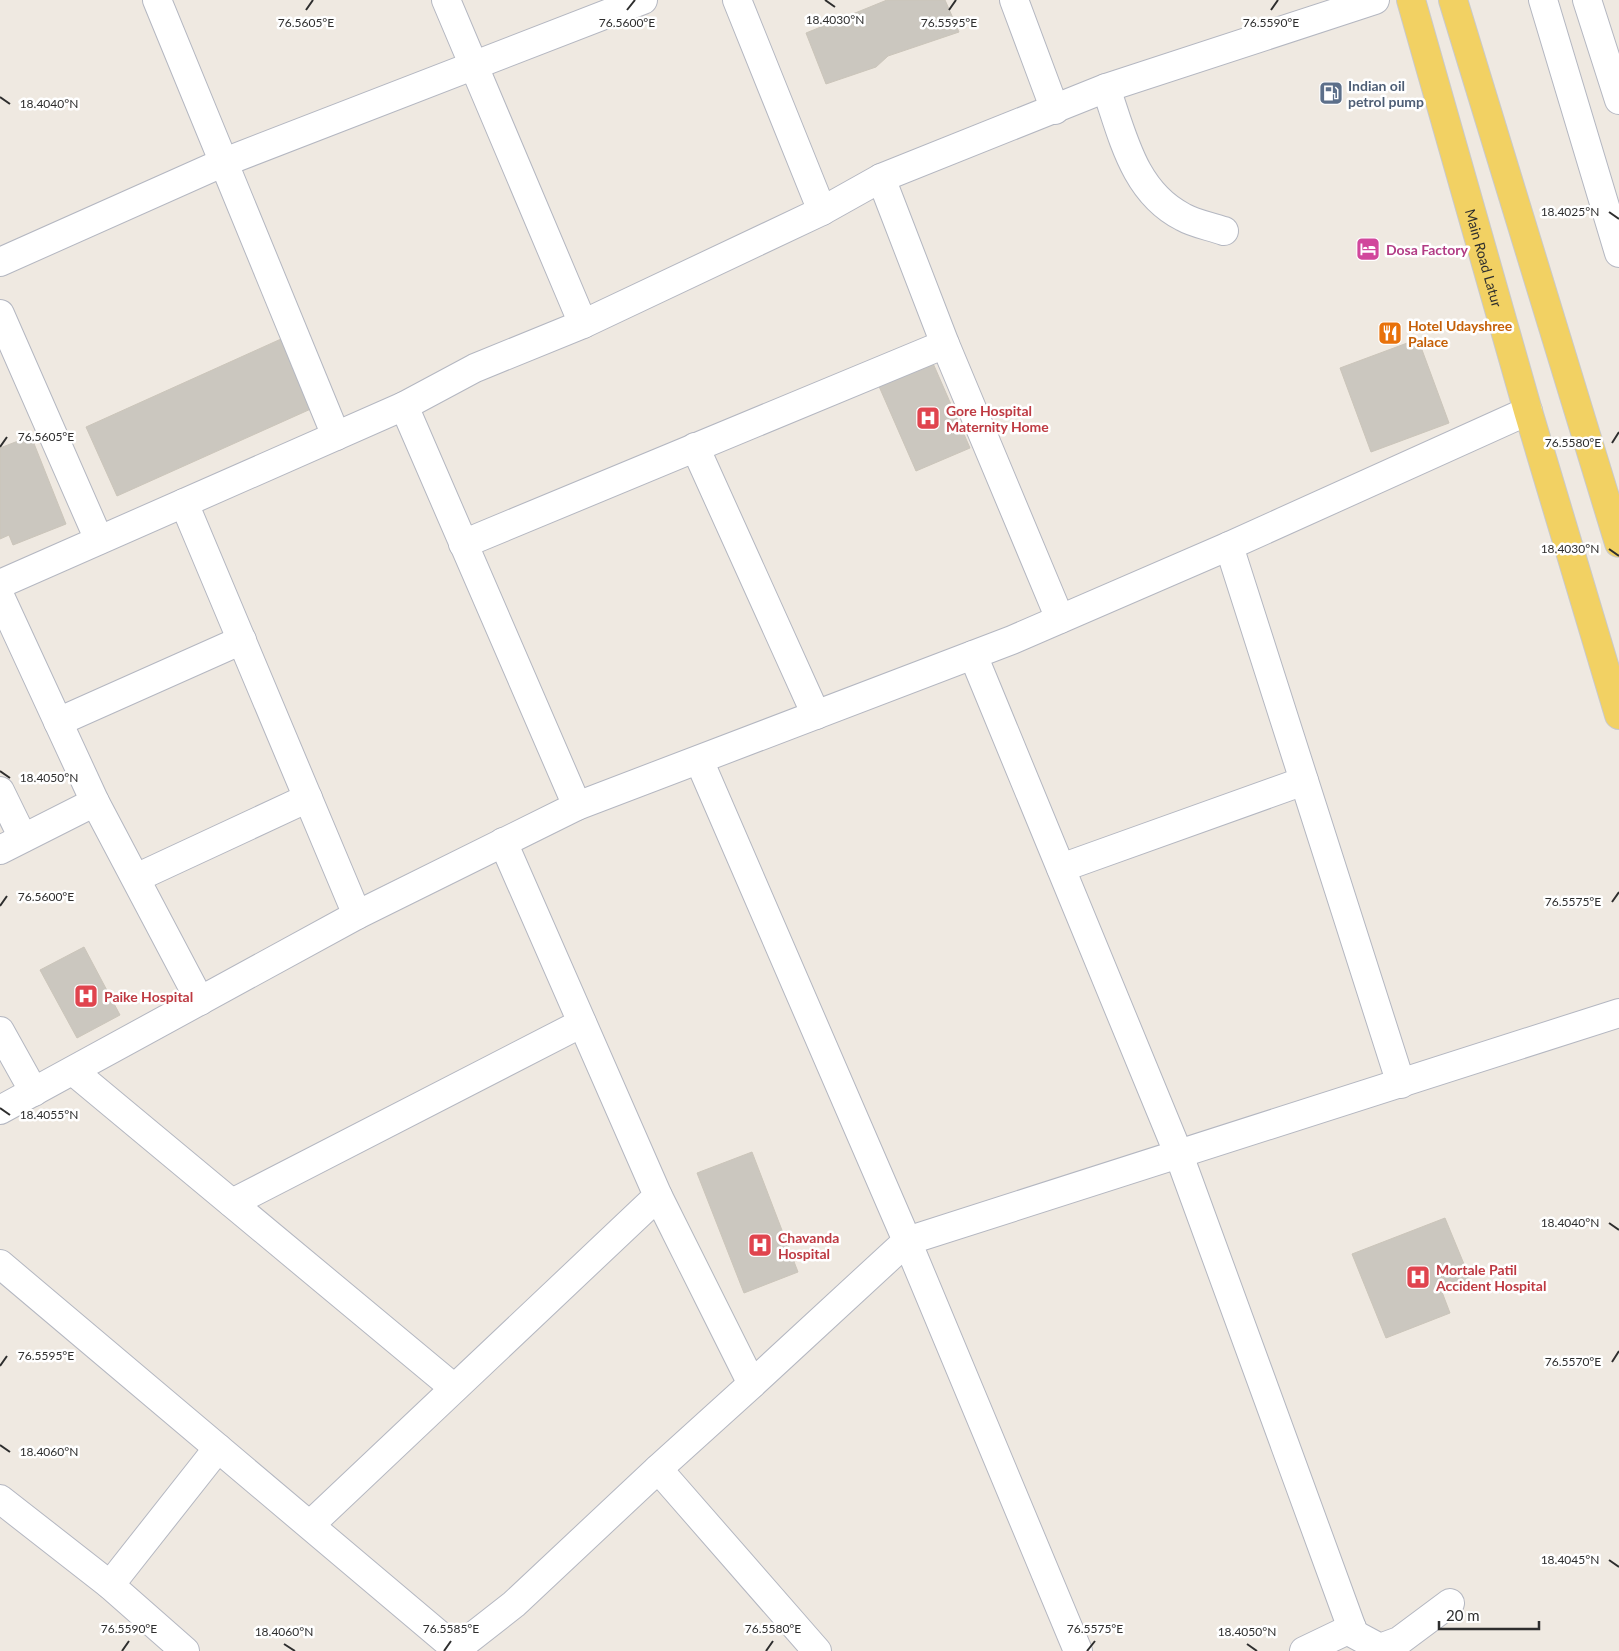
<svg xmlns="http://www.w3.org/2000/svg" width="1619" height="1651" viewBox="0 0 1619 1651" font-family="Lato,sans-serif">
<rect width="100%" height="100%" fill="#efe9e1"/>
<g fill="#cbc7bf" stroke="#cbc5ba">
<path d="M887,0H945L959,32L888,56L876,67L826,84L806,33Z"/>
<path d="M281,339L313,408L117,496L86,427Z"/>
<path d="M1418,339L1449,423L1371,452L1340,368Z"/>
<path d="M932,361L970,448L916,471L878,384Z"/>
<path d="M31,436L66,524L13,545L9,535L0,539V448Z"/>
<path d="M84,947L120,1015L77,1038L40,970Z"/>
<path d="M752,1152L798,1272L744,1293L697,1173Z"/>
<path d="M1445,1218L1471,1281L1442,1292L1450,1313L1386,1338L1352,1254Z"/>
</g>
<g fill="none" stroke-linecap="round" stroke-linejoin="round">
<g stroke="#b4b7c1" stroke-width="30">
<g id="minor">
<path d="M157,0L336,436"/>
<path d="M446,0L583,324"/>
<path d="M737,0L822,211"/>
<path d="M1014,0L1055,110"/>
<path d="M1543,0L1619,253"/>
<path d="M1587,0L1619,100"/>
<path d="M1106,88C1123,137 1134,192 1183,217C1195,224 1210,226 1224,231"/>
<path d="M881,178L945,344L1060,619"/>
<path d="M0,262L222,163L643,0"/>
<path d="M0,314L99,540"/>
<path d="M404,406L577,806"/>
<path d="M695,447L816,715"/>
<path d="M184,503L357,915"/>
<path d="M463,544L945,344"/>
<path d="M1229,546L1401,1084"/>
<path d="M0,584L404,406L475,368L583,324L822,211L881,178L1106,88L1375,0"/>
<path d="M0,596L95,802L200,1001"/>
<path d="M973,655L1179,1155L1354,1634L1380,1648L1399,1641L1450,1603"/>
<path d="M58,722L242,640"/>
<path d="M699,760L907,1241L1078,1651"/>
<path d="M0,791L23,838"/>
<path d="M0,850L95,802"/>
<path d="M1061,868L1304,781"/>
<path d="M136,878L308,798"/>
<path d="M0,1031L34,1092"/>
<path d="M73,1071L454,1388"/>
<path d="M0,1110L357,915L577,806L1012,640L1229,546L1528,411"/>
<path d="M658,1196L752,1384"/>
<path d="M232,1203L582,1023"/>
<path d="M0,1264L456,1649"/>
<path d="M658,1469L817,1651"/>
<path d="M0,1499L110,1585L185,1651"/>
<path d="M310,1525L658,1196L503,842"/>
<path d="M110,1585L218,1448"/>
<path d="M454,1651L514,1604L658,1469L752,1384L907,1241L1619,1013"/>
<path d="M1304,1651L1352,1628"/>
</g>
</g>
<g stroke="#c9c9c9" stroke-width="30">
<g id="major">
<path id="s1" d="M1411,0L1528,411L1619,715"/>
<path d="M1453,0L1619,543"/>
</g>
</g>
<use href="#minor" stroke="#fff" stroke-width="28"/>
<use href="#major" stroke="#f2d163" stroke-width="28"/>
</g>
<path fill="none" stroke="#2e2e2e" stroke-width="2" d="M825,0L835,7M306,10L313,0M627,10L635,0M949,10L956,0M1271,10L1278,0M0,97L10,104M1609,212L1619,219M1612,443L1619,432M0,447L7,437M1609,549L1619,556M0,771L10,778M1612,902L1619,892M0,906L7,896M0,1108L10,1115M1609,1223L1619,1230M1612,1362L1619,1351M0,1366L7,1356M0,1445L10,1452M1609,1560L1619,1567M284,1644L295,1651M1247,1644L1257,1651M122,1651L129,1641M444,1651L451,1641M766,1651L773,1641M1087,1651L1095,1641"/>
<defs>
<g id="fuel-square" transform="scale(1.25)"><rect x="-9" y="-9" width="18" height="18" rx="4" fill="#5c6f8a" stroke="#fff"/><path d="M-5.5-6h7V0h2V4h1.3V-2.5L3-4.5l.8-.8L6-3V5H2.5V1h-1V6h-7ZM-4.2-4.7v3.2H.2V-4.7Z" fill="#fff"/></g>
<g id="hotel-square" transform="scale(1.25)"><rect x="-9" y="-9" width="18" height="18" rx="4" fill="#d1479c" stroke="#fff"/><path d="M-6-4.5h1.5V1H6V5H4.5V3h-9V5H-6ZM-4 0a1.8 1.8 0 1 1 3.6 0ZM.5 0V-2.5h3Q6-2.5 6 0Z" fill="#fff"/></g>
<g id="restaurant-square" transform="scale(1.25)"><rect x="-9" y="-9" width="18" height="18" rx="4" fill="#e8710a" stroke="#fff"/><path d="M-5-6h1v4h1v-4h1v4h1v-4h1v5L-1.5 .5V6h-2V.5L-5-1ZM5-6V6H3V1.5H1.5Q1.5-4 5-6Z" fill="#fff"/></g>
<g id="hospital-square" transform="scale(1.25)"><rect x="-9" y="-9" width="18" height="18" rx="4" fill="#e0444e" stroke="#fff"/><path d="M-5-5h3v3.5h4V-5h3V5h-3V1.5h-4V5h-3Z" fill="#fff"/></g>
</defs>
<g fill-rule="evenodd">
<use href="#fuel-square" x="1331" y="93"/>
<use href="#hotel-square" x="1368" y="249"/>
<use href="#restaurant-square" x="1390" y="333"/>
<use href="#hospital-square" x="928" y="418"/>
<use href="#hospital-square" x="86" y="996"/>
<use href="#hospital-square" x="760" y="1245"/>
<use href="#hospital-square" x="1418" y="1277"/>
</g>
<g text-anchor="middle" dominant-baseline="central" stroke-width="5" stroke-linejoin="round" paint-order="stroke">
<g font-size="14" font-weight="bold" fill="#4e5e75" stroke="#fff" text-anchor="start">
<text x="1348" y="85">Indian oil<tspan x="1348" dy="16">petrol pump</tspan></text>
</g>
<g font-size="14" font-weight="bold" fill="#b23c85" stroke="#fff" text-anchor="start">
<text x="1386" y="249">Dosa Factory</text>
</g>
<g font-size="14" fill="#2e2e2e" stroke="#fff">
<text stroke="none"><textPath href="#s1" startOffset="268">Main Road Latur</textPath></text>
</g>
<g font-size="14" font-weight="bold" fill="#c56008" stroke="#fff" text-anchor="start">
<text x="1408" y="325">Hotel Udayshree<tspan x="1408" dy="16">Palace</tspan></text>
</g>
<g font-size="14" font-weight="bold" fill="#be3a42" stroke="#fff" text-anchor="start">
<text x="946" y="410">Gore Hospital<tspan x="946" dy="16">Maternity Home</tspan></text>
<text x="104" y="996">Paike Hospital</text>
<text x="778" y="1237">Chavanda<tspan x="778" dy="16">Hospital</tspan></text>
<text x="1436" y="1269">Mortale Patil<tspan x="1436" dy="16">Accident Hospital</tspan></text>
</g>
</g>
<g font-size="12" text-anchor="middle" fill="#2e2e2e" stroke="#fff" stroke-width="5" stroke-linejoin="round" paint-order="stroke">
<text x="835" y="24">18.4030°N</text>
<text x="306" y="27">76.5605°E</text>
<text x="627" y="27">76.5600°E</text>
<text x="949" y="27">76.5595°E</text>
<text x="1271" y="27">76.5590°E</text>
<text x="49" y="108">18.4040°N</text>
<text x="1570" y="216">18.4025°N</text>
<text x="46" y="441">76.5605°E</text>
<text x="1573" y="447">76.5580°E</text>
<text x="1570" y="553">18.4030°N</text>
<text x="49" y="782">18.4050°N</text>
<text x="46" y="901">76.5600°E</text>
<text x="1573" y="906">76.5575°E</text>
<text x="49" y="1119">18.4055°N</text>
<text x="1570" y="1227">18.4040°N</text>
<text x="46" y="1360">76.5595°E</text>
<text x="1573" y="1366">76.5570°E</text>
<text x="49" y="1456">18.4060°N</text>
<text x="1570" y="1564">18.4045°N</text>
<text x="129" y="1633">76.5590°E</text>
<text x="451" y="1633">76.5585°E</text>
<text x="773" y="1633">76.5580°E</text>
<text x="1095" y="1633">76.5575°E</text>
<text x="284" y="1636">18.4060°N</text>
<text x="1247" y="1636">18.4050°N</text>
</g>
<path d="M1439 1621v8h100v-8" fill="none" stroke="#2e2e2e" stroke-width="2.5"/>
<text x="1446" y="1621" font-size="15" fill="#2e2e2e" stroke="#ffffff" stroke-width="4" paint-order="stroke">20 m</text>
</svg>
